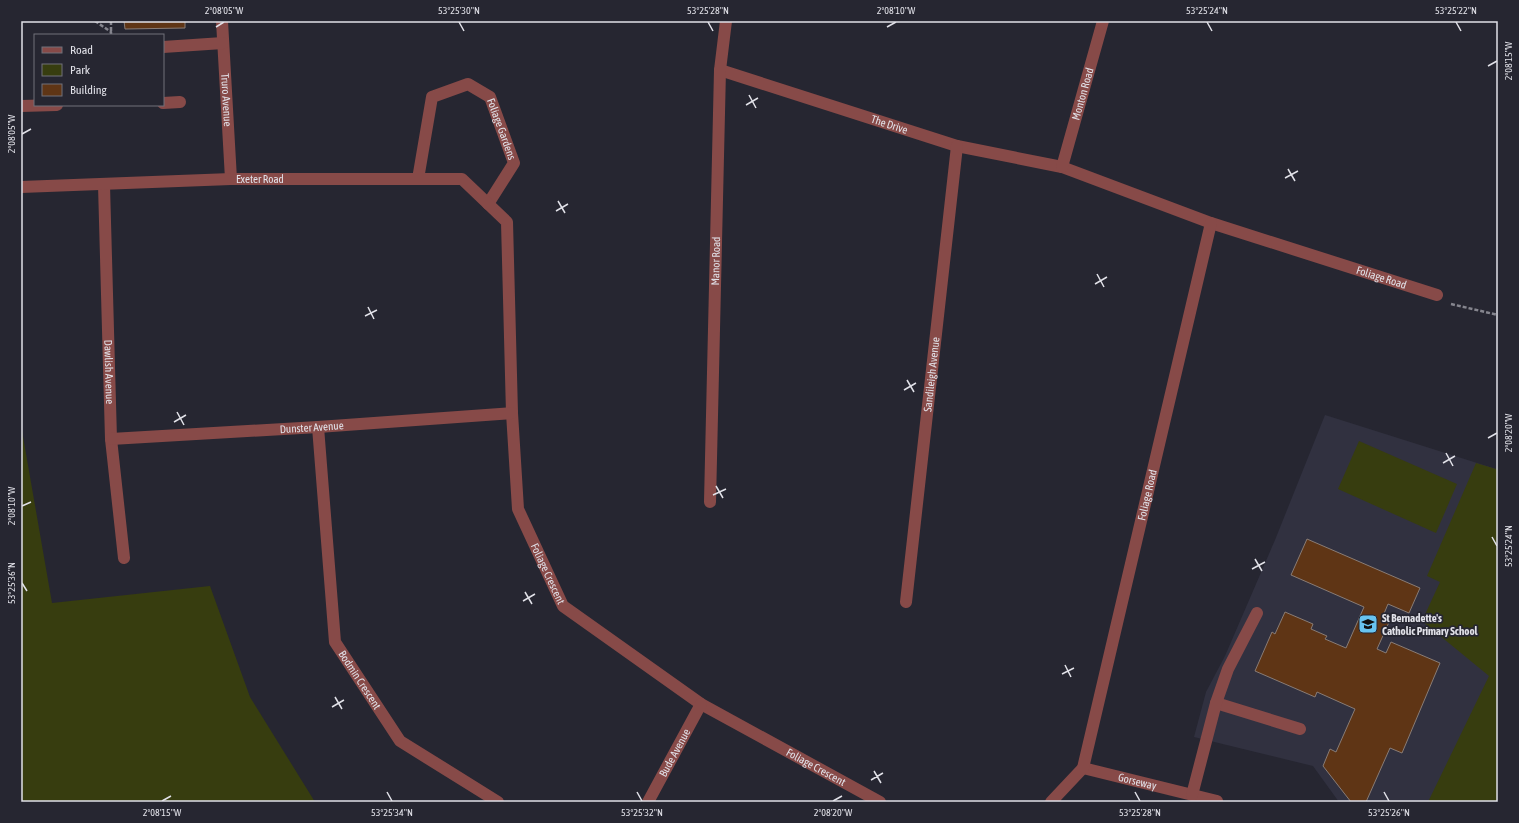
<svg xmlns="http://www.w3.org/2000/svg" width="1519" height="823" viewBox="0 0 1519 823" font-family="'Asap Condensed',sans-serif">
<rect width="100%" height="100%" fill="#262631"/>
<path fill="#313140" d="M1325,415L1496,469L1498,465V792L1456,802H1339L1313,766L1194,737L1206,692L1225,656L1275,540Z"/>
<g fill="#373d0f">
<path d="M21,425L52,603L210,586L250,697L315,802H21Z"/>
<path d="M1359,441L1457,484L1436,533L1338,489Z"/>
<path d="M1476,463L1496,469L1498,465V802H1428L1489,676L1422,621L1440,582L1427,576Z"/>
</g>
<g fill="#5f3515" stroke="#897c75">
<path d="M124,21H185V28L125,29Z"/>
<path d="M1307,539L1420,588L1409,613L1388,604L1383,616L1390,620L1377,649L1386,653L1391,642L1440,663L1402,753L1390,748L1366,802H1351L1323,766L1330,749L1336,752L1355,709L1317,692L1315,697L1255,671L1272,632L1275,634L1285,612L1313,624L1311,629L1327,636L1325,639L1346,648L1364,607L1291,575Z"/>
</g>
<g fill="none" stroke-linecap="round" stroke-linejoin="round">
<g stroke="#85858e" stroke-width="2.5" stroke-dasharray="4 2" stroke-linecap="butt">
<path d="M95,21L111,32V35"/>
<path d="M111,21V32"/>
<path d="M1451,304L1498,315"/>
</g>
<g stroke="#874a48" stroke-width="12">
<path id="s1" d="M222,21L231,179"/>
<path d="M163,47L223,43"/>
<path id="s2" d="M720,70L957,146L1062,167L1211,223L1437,295"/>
<path d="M163,103L180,102"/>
<path d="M21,106L57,105"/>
<path id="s3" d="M1062,167L1103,21"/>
<path id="s4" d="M418,179L432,97L468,84L490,97L514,163L488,204"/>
<path id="s5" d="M104,185L111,439L124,558"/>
<path id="s6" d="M21,187L231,179H462L507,222L512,413L518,509L563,606L701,704L880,802"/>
<path id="s7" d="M318,427L335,642L400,741L498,802"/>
<path id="s8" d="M111,439L318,427L512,413"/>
<path id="s9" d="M710,502L720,70L726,21"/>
<path id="s10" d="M906,602L957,146"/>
<path d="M1216,703L1300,729"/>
<path id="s11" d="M1083,768L1217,801"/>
<path d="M1192,795L1216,703L1228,669L1257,613"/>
<path id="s12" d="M648,802L701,704"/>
<path id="s13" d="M1051,802L1083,768L1211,223"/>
</g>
</g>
<path fill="none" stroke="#e1e1e8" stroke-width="1.5" d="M459,22L464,31M708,22L713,31M1207,22L1212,31M1456,22L1461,31M216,27L224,22M887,27L896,22M1488,66L1497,61M749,95L756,108M746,105L758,98M22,134L31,129M1288,169L1295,181M1285,178L1298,171M558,201L565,213M556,211L568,204M1097,274L1104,287M1095,284L1107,277M368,307L374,319M365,316L377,310M907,380L914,392M904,390L916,383M177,412L184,425M174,422L186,415M1488,438L1497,433M1446,453L1453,466M1443,463L1455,456M716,486L723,498M713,495L726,489M22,506L31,502M1492,537L1497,546M1255,559L1262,571M1252,569L1265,562M22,583L27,591M525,592L532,604M523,601L535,594M1065,665L1071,677M1062,674L1074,668M335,697L342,709M332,707L344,700M874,771L881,783M871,780L883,773M387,792L392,801M637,792L642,801M1135,792L1140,801M1384,792L1389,801M162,801L171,796M833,801L842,796"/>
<defs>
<g id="school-square" transform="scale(1)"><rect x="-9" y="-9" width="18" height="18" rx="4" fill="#68c4f0" stroke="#262631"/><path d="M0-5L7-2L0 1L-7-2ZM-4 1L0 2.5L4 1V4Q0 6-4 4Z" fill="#111"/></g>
</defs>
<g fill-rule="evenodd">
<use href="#school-square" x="1368" y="624"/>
</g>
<g text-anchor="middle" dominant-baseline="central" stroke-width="3.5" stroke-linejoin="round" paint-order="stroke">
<g font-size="11" fill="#e1e1e8" stroke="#262631">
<text stroke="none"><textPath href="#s3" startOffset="76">Monton Road</textPath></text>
<text stroke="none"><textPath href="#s1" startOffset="79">Truro Avenue</textPath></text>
<text stroke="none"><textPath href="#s2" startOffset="178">The Drive</textPath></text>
<text stroke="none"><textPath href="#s4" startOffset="181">Foliage Gardens</textPath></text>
<text stroke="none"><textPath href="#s6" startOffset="239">Exeter Road</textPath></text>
<text stroke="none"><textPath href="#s9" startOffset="241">Manor Road</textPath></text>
<text stroke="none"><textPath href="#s2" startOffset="694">Foliage Road</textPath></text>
<text stroke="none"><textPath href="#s5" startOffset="187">Dawlish Avenue</textPath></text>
<text stroke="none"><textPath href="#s10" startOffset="229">Sandileigh Avenue</textPath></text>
<text stroke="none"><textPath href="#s8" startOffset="201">Dunster Avenue</textPath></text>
<text stroke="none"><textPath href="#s13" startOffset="327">Foliage Road</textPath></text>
<text stroke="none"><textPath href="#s6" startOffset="862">Foliage Crescent</textPath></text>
<text stroke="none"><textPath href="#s7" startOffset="261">Bodmin Crescent</textPath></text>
<text stroke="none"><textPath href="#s12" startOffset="56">Bude Avenue</textPath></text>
<text stroke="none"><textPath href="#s6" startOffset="1198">Foliage Crescent</textPath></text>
<text stroke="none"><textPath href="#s11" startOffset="56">Gorseway</textPath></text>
</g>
<g font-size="11" font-weight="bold" fill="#e1e1e8" stroke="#262631" text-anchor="start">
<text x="1382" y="618">St Bernadette's<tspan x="1382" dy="13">Catholic Primary School</tspan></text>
</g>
</g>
<rect width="1519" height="823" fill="none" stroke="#262631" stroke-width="44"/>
<rect x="34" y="34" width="130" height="72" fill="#262631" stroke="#71717a"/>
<rect x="42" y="47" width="20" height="6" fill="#874a48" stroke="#71717a"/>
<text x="70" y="54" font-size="12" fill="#e1e1e8">Road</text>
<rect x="42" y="64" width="20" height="12" fill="#373d0f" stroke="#71717a"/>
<text x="70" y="74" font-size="12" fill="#e1e1e8">Park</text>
<rect x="42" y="84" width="20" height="12" fill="#5f3515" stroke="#71717a"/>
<text x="70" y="94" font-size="12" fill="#e1e1e8">Building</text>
<rect x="22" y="22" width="1475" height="779" fill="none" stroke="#e1e1e8" stroke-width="1.5"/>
<g font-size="10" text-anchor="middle" fill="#e1e1e8">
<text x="224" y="14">2°08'05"W</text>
<text x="459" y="14">53°25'30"N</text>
<text x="708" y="14">53°25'28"N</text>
<text x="896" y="14">2°08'10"W</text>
<text x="1207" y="14">53°25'24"N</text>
<text x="1456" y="14">53°25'22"N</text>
<text transform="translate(1508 61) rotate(-90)" y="4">2°08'15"W</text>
<text transform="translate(11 134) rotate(-90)" y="4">2°08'05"W</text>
<text transform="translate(1508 433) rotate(-90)" y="4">2°08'20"W</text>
<text transform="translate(11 506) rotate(-90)" y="4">2°08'10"W</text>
<text transform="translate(1508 546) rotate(-90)" y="4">53°25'24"N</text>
<text transform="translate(11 583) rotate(-90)" y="4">53°25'36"N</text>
<text x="162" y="816">2°08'15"W</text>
<text x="392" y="816">53°25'34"N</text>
<text x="642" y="816">53°25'32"N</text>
<text x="833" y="816">2°08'20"W</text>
<text x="1140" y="816">53°25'28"N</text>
<text x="1389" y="816">53°25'26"N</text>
</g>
</svg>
